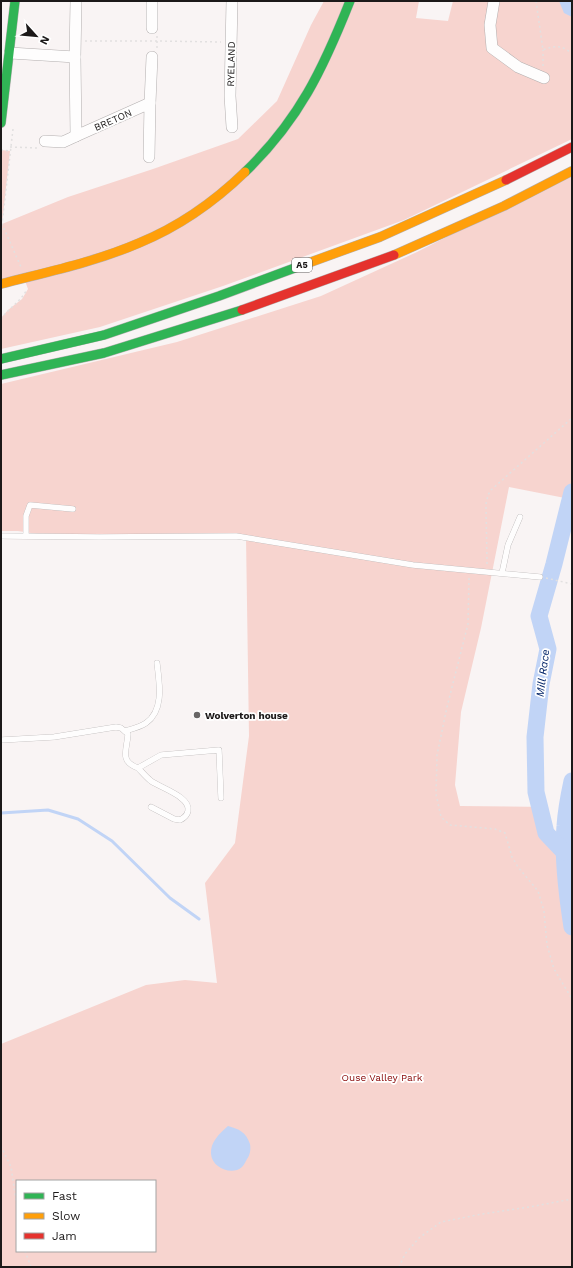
<svg xmlns="http://www.w3.org/2000/svg" width="573" height="1268" viewBox="0 0 573 1268" font-family="'Work Sans',sans-serif">
<rect width="100%" height="100%" fill="#f9f4f4"/>
<g fill="#f7d4cf" fill-rule="evenodd">
<path d="M324,1H419L416,18L448,21L453,1H572V139L404,220L223,286L100,327L1,349V318L8,310L22,299L28,289L24,278L1,284V150L10,151L2,224L68,197L153,169L238,139L277,101L311,25Z"/>
<path d="M572,173V492L570,499L509,487L481,628L461,712L455,785L460,806L548,807L552,832L572,899V1267H1V1044L146,985L185,980L217,983L205,883L235,843L249,736L246,537L50,536L18,531H1V384L177,342L321,296L417,252ZM17,1181H155V1251H17Z"/>
</g>
<g fill="#c1d4f6">
<path d="M559,1H572V17L564,13Z"/>
<path d="M228,1126C239,1129 246,1132 250,1144C251,1149 250,1155 247,1159C246,1161 244,1165 242,1167C232,1176 212,1168 211,1154C210,1142 220,1133 228,1126Z"/>
</g>
<g fill="none" stroke-linecap="round" stroke-linejoin="round">
<path stroke="#c1d4f6" stroke-width="3" d="M1,813L48,810L78,819L112,841L170,898L199,919"/>
<g stroke="#c1d4f6" stroke-width="17">
<path d="M572,781C569,795 566,811 565,826C562,858 567,895 572,927"/>
<path d="M564,852L546,833L536,792L535,737L541,684L548,649L539,616L554,564L572,492"/>
</g>
<g stroke="#b3afaf" stroke-width="6">
<g id="lane">
<path d="M1,536L99,537L236,536L413,565L540,577"/>
<path d="M26,536V516L30,505L73,509"/>
<path d="M502,573L508,545L520,517"/>
<path d="M125,731C132,729 140,727 146,723C165,710 159,681 157,663"/>
<path d="M1,740L54,737L116,727L121,728L128,734C127,750 119,761 138,768L161,755L219,750L221,798"/>
<path d="M138,768C142,772 146,777 151,781C161,788 191,797 188,811C187,816 184,818 180,820L174,819L151,807"/>
</g>
</g>
<g stroke="#b3afaf" stroke-width="12">
<g id="street">
<path d="M152,1V28"/>
<path d="M232,1L230,96L232,127"/>
<path d="M494,1L490,25L492,48L518,67L544,78"/>
<path d="M10,53L75,57L76,136L150,103L149,157"/>
<path d="M75,57L76,1"/>
<path d="M150,103L152,57"/>
<path d="M45,141L63,142L76,136"/>
</g>
</g>
<g stroke="#b3afaf" stroke-width="10">
<g id="fast">
<path d="M1,123L15,1"/>
<path d="M245,172C299,120 323,69 350,1"/>
<path d="M1,359L104,335L219,296L300,266"/>
<path d="M1,375L104,353L242,310"/>
</g>
</g>
<g stroke="#b3afaf" stroke-width="10">
<g id="slow">
<path d="M394,255L504,206L572,171"/>
<path d="M300,266L380,237L506,180"/>
<path d="M1,284C47,272 95,262 139,243C178,227 215,201 245,172"/>
</g>
</g>
<g stroke="#b3afaf" stroke-width="10">
<g id="jam">
<path d="M506,180L572,147"/>
<path d="M242,310L394,255"/>
</g>
</g>
<g stroke="#e2e0e0" stroke-width="1.5" stroke-dasharray="2 3" stroke-linecap="butt">
<path d="M536,1L543,50C556,45 562,45 572,54"/>
<path d="M85,41H157L221,42"/>
<path d="M157,48V36"/>
<path d="M543,66V50"/>
<path d="M571,74L572,73"/>
<path d="M13,129L2,224L21,267"/>
<path d="M10,147L38,148"/>
<path d="M1,150L10,151"/>
<path d="M1,319C9,308 20,302 26,291"/>
<path d="M487,564L486,504L488,495L491,490L572,418"/>
<path d="M469,578L468,624L447,707L437,755L436,794L441,817L450,825L495,829L505,833L512,857L518,867L538,891L544,911L547,945L554,969L572,999"/>
<path d="M546,578L572,584"/>
<path d="M1,1146L11,1167L17,1207"/>
<path d="M25,1251L31,1267"/>
<path d="M399,1267L405,1254L419,1238L441,1222L482,1214L535,1206L572,1199"/>
</g>
<use href="#lane" stroke="#fefdfd" stroke-width="5.5"/>
<use href="#street" stroke="#fefdfd" stroke-width="11"/>
<use href="#fast" stroke="#30b455" stroke-width="9"/>
<use href="#slow" stroke="#ff9f0a" stroke-width="9"/>
<use href="#jam" stroke="#e5322d" stroke-width="9"/>
</g>
<circle fill="#696666" stroke="#fff" stroke-width="1.5" cx="197" cy="715" r="4"/>
<g text-anchor="middle" dominant-baseline="central" stroke-width="3.5" stroke-linejoin="round" paint-order="stroke">
<rect fill="#fff" stroke="#605e5e" stroke-width="1" x="292" y="258" width="20" height="14" rx="3"/>
<g font-size="9" font-weight="bold" fill="#1c1919">
<text x="302" y="265">A5</text>
</g>
<g font-size="10" fill="#1c1919" stroke="#fff">
<text transform="translate(231 64) rotate(-89)">RYELAND</text>
<text transform="translate(113 120) rotate(-24)">BRETON</text>
</g>
<g font-size="10" font-weight="bold" fill="#1c1919" stroke="#fff" text-anchor="start">
<text x="205" y="715">Wolverton house</text>
</g>
<g font-size="10" fill="#870606" stroke="#fff">
<text x="382" y="1077">Ouse Valley Park</text>
</g>
<g font-size="11" font-style="italic" fill="#002367" stroke="#fff">
<text transform="translate(543 673) rotate(-83)">Mill Race</text>
</g>
</g>
<rect width="573" height="1268" fill="none" stroke="#1c1919" stroke-width="4"/>
<rect x="16" y="1180" width="140" height="72" fill="#ffffff" stroke="#a4a3a3"/>
<rect x="24" y="1193" width="20" height="6" fill="#30b455" stroke="#a4a3a3"/>
<text x="52" y="1200" font-size="12" fill="#1c1919">Fast</text>
<rect x="24" y="1213" width="20" height="6" fill="#ff9f0a" stroke="#a4a3a3"/>
<text x="52" y="1220" font-size="12" fill="#1c1919">Slow</text>
<rect x="24" y="1233" width="20" height="6" fill="#e5322d" stroke="#a4a3a3"/>
<text x="52" y="1240" font-size="12" fill="#1c1919">Jam</text>
<g transform="translate(36 36) rotate(117)" stroke="#ffffff" stroke-width="3" paint-order="stroke">
<path d="M0-3L7 15L0 10L-7 15Z" fill="#1c1919"/>
<text y="-6" font-size="11" font-weight="bold" text-anchor="middle" fill="#1c1919">N</text>
</g>
</svg>
